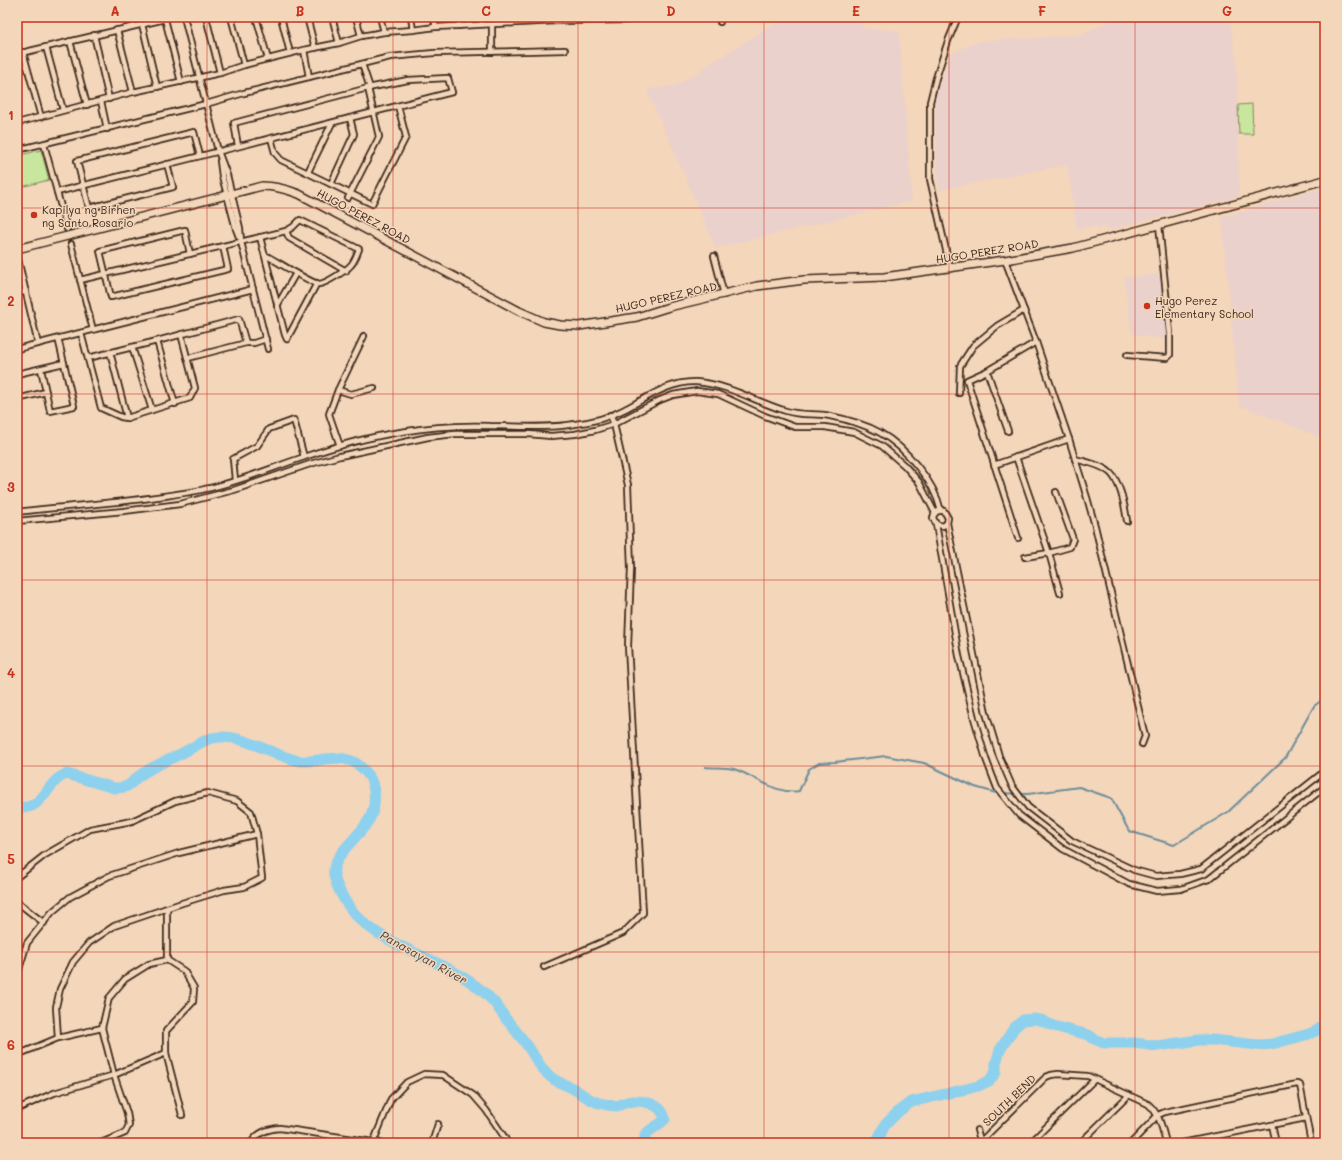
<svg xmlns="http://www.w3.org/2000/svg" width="1342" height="1160" viewBox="0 0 1342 1160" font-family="Mali,sans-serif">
<rect width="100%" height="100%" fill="#f4d6ba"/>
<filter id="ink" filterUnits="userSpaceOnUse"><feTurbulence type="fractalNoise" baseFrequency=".025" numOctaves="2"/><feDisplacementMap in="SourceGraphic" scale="8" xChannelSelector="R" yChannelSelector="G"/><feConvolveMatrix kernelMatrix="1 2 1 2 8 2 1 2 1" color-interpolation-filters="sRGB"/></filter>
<g filter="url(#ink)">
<g fill="#ead1cc">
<path d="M784,17H859L862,28L899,31L912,201L716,248L647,90L677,85Z"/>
<path d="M1119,17H1229L1237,66L1239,196L1108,230L1105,227L1097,228V225L1077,229L1067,165L939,190L937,176L935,98L951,53L980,41L1080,35Z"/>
<path d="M1325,187V439L1239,405L1222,217Z"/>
<path d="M1163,274L1168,340L1132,334L1124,277Z"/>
</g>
<g fill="#c8e69d" stroke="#82885e">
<path d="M1252,104L1253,134H1239L1238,105Z"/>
<path d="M41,150L49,180L17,188V156Z"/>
</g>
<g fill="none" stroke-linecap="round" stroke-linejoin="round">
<path stroke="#6c8e9b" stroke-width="2" d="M705,767C714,768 725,767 734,769C755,776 776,795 799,791L809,769L819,763L835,762L886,756L924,763L975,787L996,793L1028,794L1079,787L1111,798L1129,831L1174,845L1228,812L1285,758L1314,706L1325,698"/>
<g stroke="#8dd1ee" stroke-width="11">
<path d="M17,806C43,814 47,779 67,774L114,788C133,788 129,782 142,774C156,764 172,759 186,751C195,746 202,741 212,738C236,733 258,747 280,755C286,757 293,760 300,761C319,763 338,752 357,764C366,770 373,780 374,791C378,822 357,832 341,854C338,858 335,864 334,869C333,875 335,880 337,885C345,905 358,920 376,932C414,957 462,967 494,1002C498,1007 502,1013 506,1019C513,1027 520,1036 527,1045C536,1058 543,1075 559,1082C562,1084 566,1085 570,1087C580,1092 589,1100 599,1103C604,1104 611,1106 616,1106C619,1106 624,1103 627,1102C641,1099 662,1103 665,1119C659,1126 651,1128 645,1135V1143"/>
<path d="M876,1143L885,1125L899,1111L911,1102L962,1090L978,1086L989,1081L996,1072V1063L1000,1050L1014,1028L1023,1020L1033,1019L1041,1020L1053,1026L1089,1035L1094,1039L1104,1043H1134L1157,1046L1199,1040H1212L1258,1045L1272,1044L1309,1034L1318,1030L1325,1024"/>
</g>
<g stroke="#3b2a1e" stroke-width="8">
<g id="street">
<path d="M184,17L218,151L227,175L240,228L241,242L268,349"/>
<path d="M206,17L220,73"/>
<path d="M231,17L244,65"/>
<path d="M256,17L268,59"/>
<path d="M281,17L290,53"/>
<path d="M307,17L315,48"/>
<path d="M332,17L339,43"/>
<path d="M356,17L361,36"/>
<path d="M380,17L384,32"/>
<path d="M411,17L413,30"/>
<path d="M435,17V27"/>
<path d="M459,17V26"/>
<path d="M481,17L482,24"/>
<path d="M504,17V23"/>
<path d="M720,22L721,17"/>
<path d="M142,24L157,87"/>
<path d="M492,24V52"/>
<path d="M117,30L133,92"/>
<path d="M94,35L109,99"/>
<path d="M70,41L87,105"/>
<path d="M46,47L63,110"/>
<path d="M304,50L309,77"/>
<path d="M23,52L41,117"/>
<path d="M17,54L165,19L181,82"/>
<path d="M362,64L370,88"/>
<path d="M101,101L107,129"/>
<path d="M17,123L133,92L220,73L244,65L304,50L339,43L361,36L384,32L413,30L435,27L557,21L629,20V17"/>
<path d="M17,134L21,149"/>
<path d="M271,138L275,153L281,160L372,204L406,137L398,106"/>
<path d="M44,144L67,229"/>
<path d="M17,150L206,104L244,93L390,57L434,53L565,50"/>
<path d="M220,161L222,176L236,229L239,237"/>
<path d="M167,164L173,187L89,208L77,161L194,132L200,156"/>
<path d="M308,172L332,123"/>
<path d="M331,184L354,134L350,118"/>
<path d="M57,192C189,159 320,126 452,92L448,78L408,80L368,88L234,123L238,146"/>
<path d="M348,198L379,137L368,88"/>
<path d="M286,231L289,238L346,271"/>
<path d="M260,237L285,335L287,339"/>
<path d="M71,244L93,330"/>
<path d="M190,254L185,230L100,251L111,297L228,269L223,246"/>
<path d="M17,255L38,344"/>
<path d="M714,256L724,295"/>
<path d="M1005,260L1036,342L1069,439L1088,501L1095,526L1145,736L1142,744"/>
<path d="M950,268L930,179V102L936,78L948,41L958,17"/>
<path d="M80,280L286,231L293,227L300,220L359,249C357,254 355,261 351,265C347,270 325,284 319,284C310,283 275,260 265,255"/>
<path d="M17,294L26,291"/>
<path d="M277,306L296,273"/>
<path d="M81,333L101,408L121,417L127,418L190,398L195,388L181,334"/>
<path d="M287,339L317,283"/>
<path d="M157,341L175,404"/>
<path d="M132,347L152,410"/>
<path d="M17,349L253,289"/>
<path d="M110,352L127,418"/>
<path d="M1127,355L1167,358L1170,355V333L1159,225"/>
<path d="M88,358L157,341L239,319L246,343"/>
<path d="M188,358L246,343H254L266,339"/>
<path d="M41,369L50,411L74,406L58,338"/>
<path d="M987,371L1008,431"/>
<path d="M17,374L64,363"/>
<path d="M338,390L351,394L374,388"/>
<path d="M959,393L960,366L973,346L997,326L1024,310"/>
<path d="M17,399L46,392"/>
<path d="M340,446L329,414L338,390L364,336"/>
<path d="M1016,457L1049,553L1060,593"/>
<path d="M1075,459C1086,462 1099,464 1108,471C1120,479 1125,507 1127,521"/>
<path d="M994,465L1069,439"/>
<path d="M235,480L233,459L257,446L269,429L294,420L304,457"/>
<path d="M17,512C68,506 120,503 171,495C182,493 194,492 205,489C239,482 271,468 304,457C336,446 368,437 401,432C430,427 460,425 490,426C518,426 547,429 575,424C591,422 608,418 623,410C645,399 669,381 696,382C728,384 756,402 786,411C801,416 815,413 830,416C870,424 893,435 918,467C929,480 937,494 941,511"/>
<path d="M17,521L124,511L180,504L234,490L310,464L340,456L428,437L455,434H528L551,436L575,434L595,430L614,424L660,400L673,395L697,391L718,394L765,416L795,427H825L854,432L882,446L905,466L919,482L935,513"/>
<path d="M947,523L943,526L936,524L933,518C934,512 938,510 944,511L948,518L947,523L986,713L999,756L1012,786L1028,807L1072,841L1134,870L1156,876L1180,874L1201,869L1325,771"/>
<path d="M936,524L959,656L974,718L986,759L997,788L1019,815L1063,849L1129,884L1157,891L1181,889L1209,879L1325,787"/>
<path d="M1018,538L967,380L987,371L1036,342"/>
<path d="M1025,557L1049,553L1070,547L1073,539L1056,492"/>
<path d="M17,877L45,855L90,829L132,821L175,801L208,793L237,801L251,812L257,834L262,878L244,887L224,890L182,903L114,926L89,943L73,962L60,989L56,1007L58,1038"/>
<path d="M17,902L44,923"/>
<path d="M167,960L184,971L194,988L193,1002L166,1031V1053L182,1115"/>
<path d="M167,960V908"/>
<path d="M544,967L623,933L643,913L628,646L631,568L628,485L614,424L610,415"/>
<path d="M17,976L27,943L52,912L70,897L109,876L179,853L257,834"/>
<path d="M17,1055L58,1038L102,1028"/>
<path d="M17,1109L54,1093L114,1075L166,1053"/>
<path d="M1272,1125L1276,1143"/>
<path d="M977,1130L981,1143"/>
<path d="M101,1143L125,1133L129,1125L127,1113L114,1075L102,1028L109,998L125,979L149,964L167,960"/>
<path d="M251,1143C258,1132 268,1129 280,1128L380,1143"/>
<path d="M373,1143L391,1099L407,1082L424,1074L443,1075L473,1095L486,1110L505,1138L507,1143"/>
<path d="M432,1143L438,1124"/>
<path d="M979,1143L1046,1077L1051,1075L1058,1074L1088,1076L1148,1104C1160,1114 1162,1128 1166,1143"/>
<path d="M1030,1143L1095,1079"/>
<path d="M1080,1143L1129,1095"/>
<path d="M1131,1143L1158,1115L1165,1112L1297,1084L1300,1085L1301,1090L1311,1143"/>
<path d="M1182,1143L1306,1118"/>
</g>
</g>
<g stroke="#3b2a1e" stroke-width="10">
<path id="secondary" d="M17,249L262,186C275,186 286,189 299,194L519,311L544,322L560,325L579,326L637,317L669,307L757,286L804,280L884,277L1005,260L1073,248L1325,180"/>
</g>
<use href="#street" stroke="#f4d6ba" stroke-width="4.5"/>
<use href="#secondary" stroke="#f4d6ba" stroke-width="7"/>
</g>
</g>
<path fill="none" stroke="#c8321e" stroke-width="1" stroke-opacity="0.55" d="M207,17V1143M393,17V1143M578,17V1143M764,17V1143M949,17V1143M1135,17V1143M17,208H1325M17,394H1325M17,580H1325M17,766H1325M17,952H1325"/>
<g fill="#c8321e" stroke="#f4d6ba" stroke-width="1.5">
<circle cx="34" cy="215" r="4"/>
<circle cx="1147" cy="306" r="4"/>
</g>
<g text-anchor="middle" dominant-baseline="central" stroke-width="3" stroke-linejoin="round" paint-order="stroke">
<g font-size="11" fill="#3b2a1e" stroke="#f4d6ba" text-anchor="start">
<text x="42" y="209">Kapilya ng Birhen<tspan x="42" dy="13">ng Santo Rosario</tspan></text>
<text x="1155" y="300">Hugo Perez<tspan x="1155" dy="13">Elementary School</tspan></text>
</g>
<g font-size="11" fill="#3b2a1e" stroke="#f4d6ba">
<text transform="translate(364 216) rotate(28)">HUGO PEREZ ROAD</text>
<text transform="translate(987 251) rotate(-9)">HUGO PEREZ ROAD</text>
<text transform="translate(666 297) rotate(-13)">HUGO PEREZ ROAD</text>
<text transform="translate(1009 1100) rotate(-44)">SOUTH BEND</text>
</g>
<g font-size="12" font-style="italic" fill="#47433d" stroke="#f4d6ba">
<text transform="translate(424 957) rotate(29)">Panasayan River</text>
</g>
</g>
<rect width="1342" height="1160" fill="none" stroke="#f4d6ba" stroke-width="44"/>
<rect x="22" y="22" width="1298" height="1116" fill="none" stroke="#c8321e" stroke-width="1.5"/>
<g font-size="13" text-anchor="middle" font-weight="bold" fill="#c8321e">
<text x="115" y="16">A</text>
<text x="300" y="16">B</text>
<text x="486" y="16">C</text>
<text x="671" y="16">D</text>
<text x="856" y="16">E</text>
<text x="1042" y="16">F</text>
<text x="1227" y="16">G</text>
<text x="11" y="120">1</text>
<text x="11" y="306">2</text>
<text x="11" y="492">3</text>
<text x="11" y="678">4</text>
<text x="11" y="864">5</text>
<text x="11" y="1050">6</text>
</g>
</svg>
